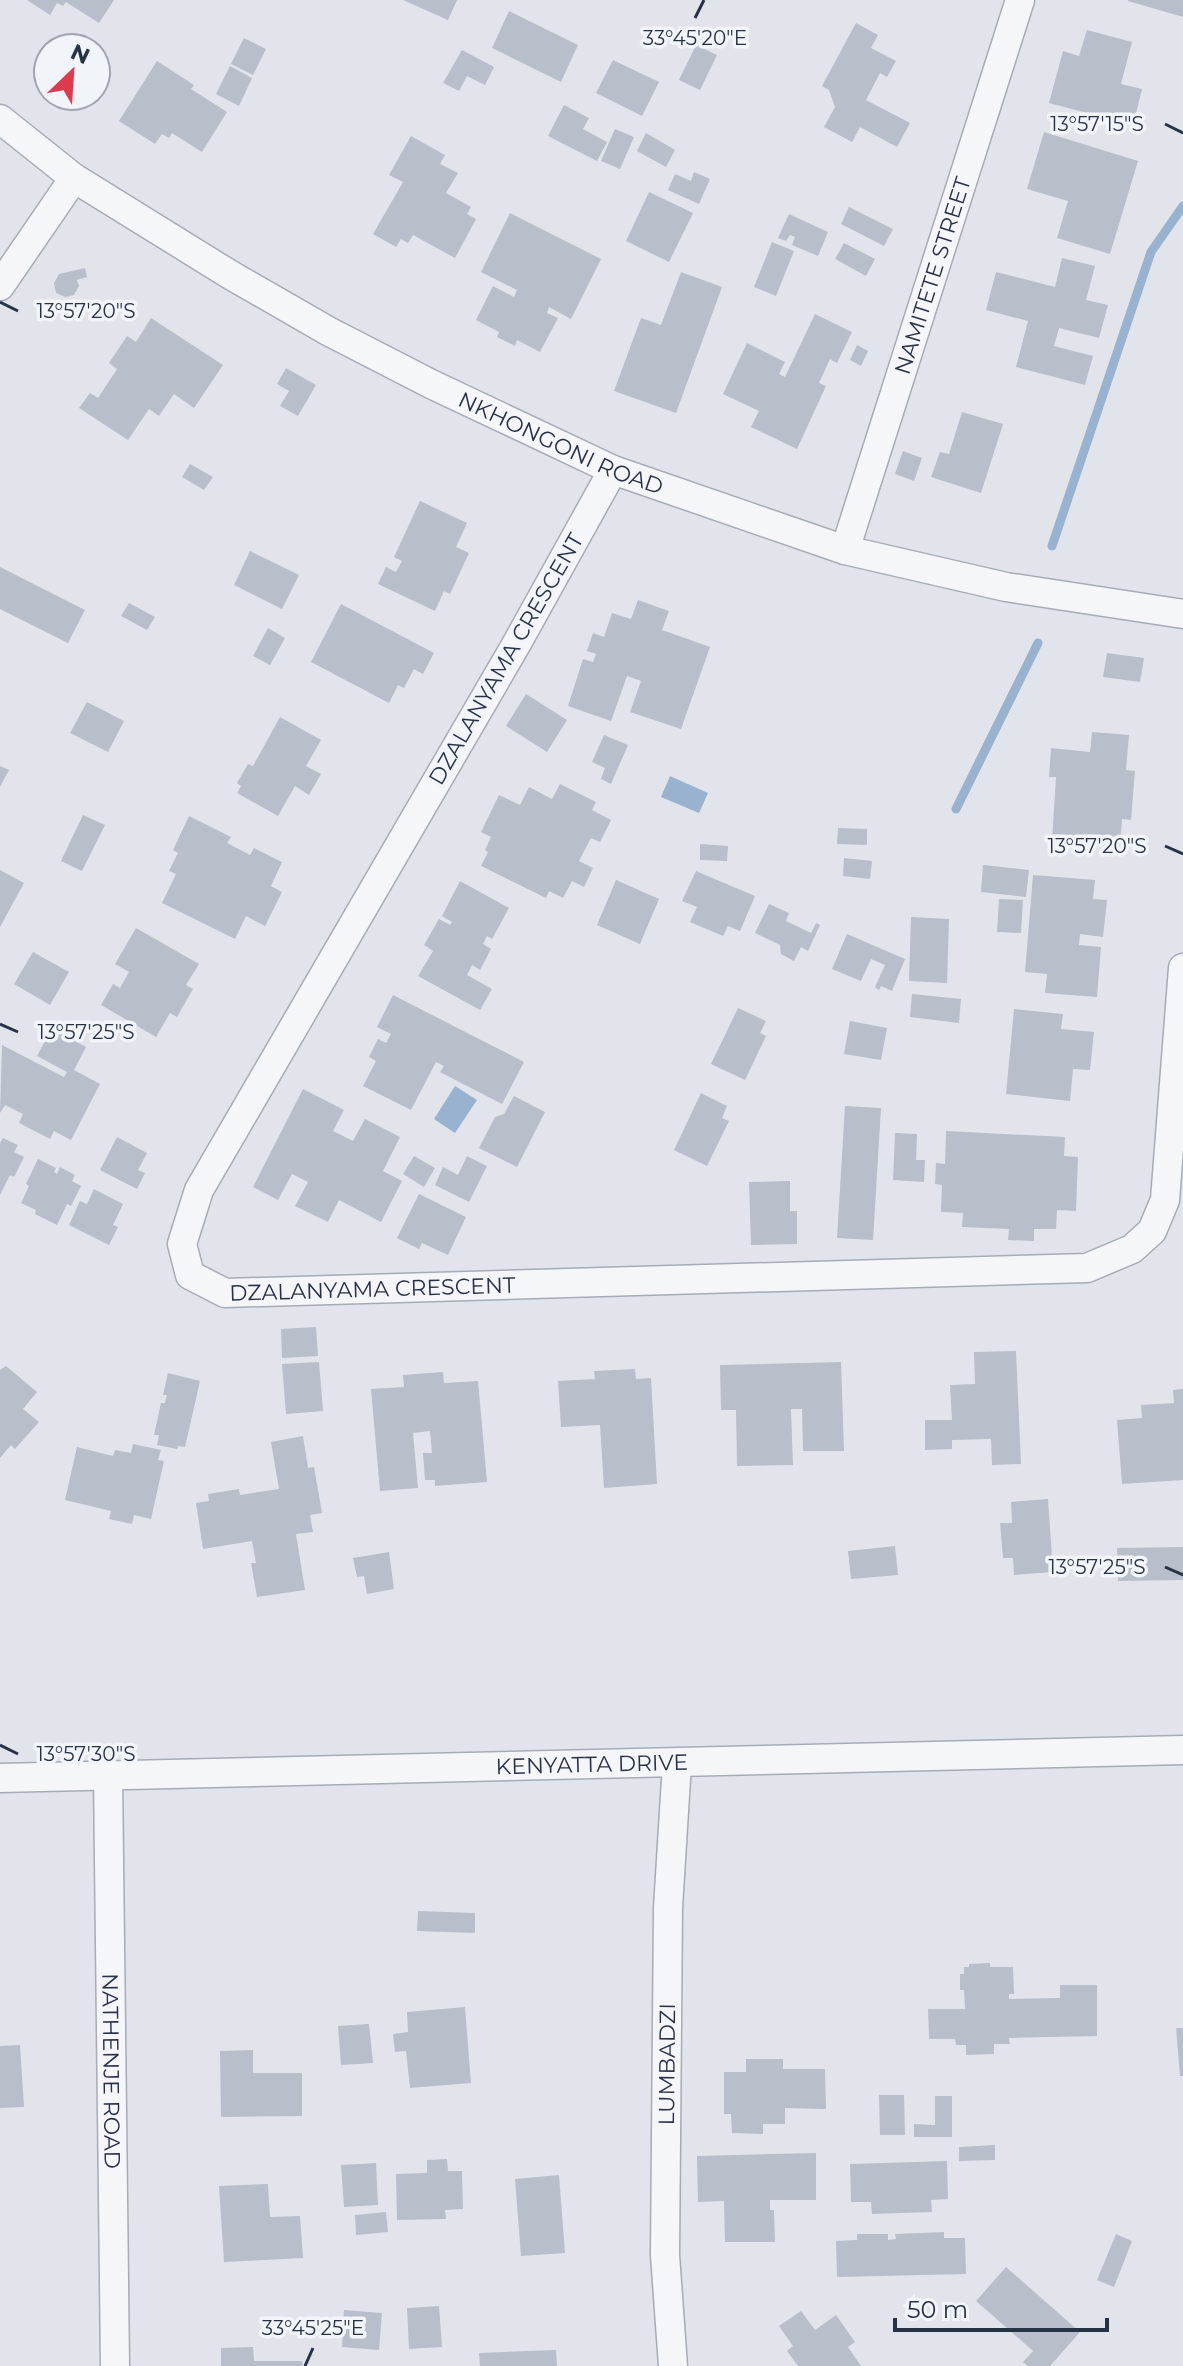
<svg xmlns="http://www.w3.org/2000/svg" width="1183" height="2366" viewBox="0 0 1183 2366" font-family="Montserrat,sans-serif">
<rect width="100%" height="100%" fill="#e1e5eb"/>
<g fill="#99b2cf">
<path d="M670,776L708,793L699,813L661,797Z"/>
<path d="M455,1086L477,1100L455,1133L434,1119Z"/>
</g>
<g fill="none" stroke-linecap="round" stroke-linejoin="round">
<g stroke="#99b2cf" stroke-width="9">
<path d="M1052,546L1151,252L1183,206"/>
<path d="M956,809L1038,643"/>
</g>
</g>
<g fill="#b8beca">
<path d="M27,0H114L99,23L66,2L63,6L57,3L50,15Z"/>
<path d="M403,0H457L448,20Z"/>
<path d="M1128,0H1183V17L1128,1Z"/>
<path d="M509,11L578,45L561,82L492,48Z"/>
<path d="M856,23L878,35L871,48L896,61L887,77L880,73L866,100L910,123L897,147L860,127L852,142L824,127L835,107L829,90L822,86Z"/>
<path d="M1087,30L1132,42L1121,84L1142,89L1133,125L1049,103L1063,51L1079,56Z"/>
<path d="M244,38L266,49L253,75L231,64Z"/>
<path d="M696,45L717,55L700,90L679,80Z"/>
<path d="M462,50L494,67L485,85L467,76L459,91L443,83Z"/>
<path d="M613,60L659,82L642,116L596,93Z"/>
<path d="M157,61L194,85L191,89L227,112L202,152L172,133L169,138L162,134L155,144L119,121Z"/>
<path d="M230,66L252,78L239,106L216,94Z"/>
<path d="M564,105L589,118L583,129L607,142L597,161L548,136Z"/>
<path d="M615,129L634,137L620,169L601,161Z"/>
<path d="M1044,132L1138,161L1110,254L1057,238L1068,201L1027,189Z"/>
<path d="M646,133L675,150L666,167L637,151Z"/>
<path d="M411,136L445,155L440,164L458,173L446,193L471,207L467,214L476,219L455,258L413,235L408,243L401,239L396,247L373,234L403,182L389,175Z"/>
<path d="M694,172L710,179L699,204L668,190L675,174L691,181Z"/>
<path d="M649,192L693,213L669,262L626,241Z"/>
<path d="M849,207L893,229L884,246L841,224Z"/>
<path d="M510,213L601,259L571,319L549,307L547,313L558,318L540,352L517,340L515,346L497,337L499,332L476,320L493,286L514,297L517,290L481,272Z"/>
<path d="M789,214L828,232L818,256L792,245L795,237L790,235L786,241L778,238Z"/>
<path d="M772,242L794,251L776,296L754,287Z"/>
<path d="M844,243L875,259L866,276L835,259Z"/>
<path d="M1062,258L1095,266L1086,300L1108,305L1099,338L1059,328L1054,346L1093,356L1085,385L1016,367L1028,321L986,310L996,272L1055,287Z"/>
<path d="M85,268L87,277L77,280L79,286L74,295L65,297L56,293L54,283L59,274Z"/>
<path d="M681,272L722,287L676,413L614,391L641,318L661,325Z"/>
<path d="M815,314L852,332L837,363L830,359L819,383L826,386L797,449L751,427L759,411L723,394L747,343L785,362L779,374L785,377Z"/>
<path d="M151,318L223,365L194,408L174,394L159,416L149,409L128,440L79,408L90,393L98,398L117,369L109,363L127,336L136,342Z"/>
<path d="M857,345L868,351L861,366L850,360Z"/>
<path d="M286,368L316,385L298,416L280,406L289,391L277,384Z"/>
<path d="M962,412L1003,424L981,493L931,477L940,452L949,454Z"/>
<path d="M903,451L922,458L914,481L895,474Z"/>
<path d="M190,464L213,477L204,490L182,477Z"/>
<path d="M420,501L467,523L456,547L469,553L450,594L444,591L435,611L378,584L386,567L396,572L402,561L394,557Z"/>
<path d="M250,551L299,575L282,609L234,585Z"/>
<path d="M0,567L85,610L68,643L0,609Z"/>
<path d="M638,600L669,611L662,630L710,647L681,729L630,712L641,681L627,676L611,721L568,706L583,659L593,662L596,654L587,651L593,633L604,637L612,613L631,619Z"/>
<path d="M129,603L155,617L147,630L121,616Z"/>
<path d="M341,604L434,653L423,674L414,669L404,688L398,685L389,703L311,662Z"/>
<path d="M268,628L285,638L270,665L253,656Z"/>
<path d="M1107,653L1144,658L1140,682L1103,677Z"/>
<path d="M526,694L567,720L547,752L506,726Z"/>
<path d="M87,702L124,721L108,752L70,733Z"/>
<path d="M280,717L321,740L306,766L321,774L309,795L295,786L278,816L237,793L241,786L237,783L248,764L253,766Z"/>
<path d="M1092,732L1129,735L1126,770L1135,771L1131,820L1122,819L1120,847L1052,841L1056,777H1049L1051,748L1090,752Z"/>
<path d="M604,735L628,745L611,784L601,779L605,768L592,762Z"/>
<path d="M0,766L9,770L0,787Z"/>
<path d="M560,784L596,802L592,810L611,820L600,842L591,838L579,861L593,868L584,887L572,881L563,898L549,891L546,898L481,866L488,852L485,850L491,837L481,832L499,795L520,805L529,787L552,799Z"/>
<path d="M83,815L105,825L82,871L61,861Z"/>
<path d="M189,816L231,837L227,843L250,855L254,848L282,862L271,886L282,892L265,926L246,916L235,939L162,903L176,874L169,871L178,853L173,850Z"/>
<path d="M838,828L867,829V845L837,844Z"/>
<path d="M700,844L728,846L727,861L700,860Z"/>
<path d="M844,858L872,861L870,879L843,876Z"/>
<path d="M983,865L1029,870L1026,897L981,892Z"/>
<path d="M0,870L24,883L0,927Z"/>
<path d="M696,871L755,896L740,931L728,926L723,936L690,922L697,907L682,901Z"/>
<path d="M1033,875L1095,880L1093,899L1107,900L1103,937L1080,934L1079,945L1101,947L1097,997L1045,993L1047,974L1025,972Z"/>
<path d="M616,880L659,899L640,944L597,925Z"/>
<path d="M460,881L509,908L492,939L487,936L483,944L491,949L480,970L472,965L467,975L492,989L480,1010L418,976L433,951L424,945L439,919L450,925L452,922L442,916Z"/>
<path d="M999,899L1023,900L1021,933L997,932Z"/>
<path d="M769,904L789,913L786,921L811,933L816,923L820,925L808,951L801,947L794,961L781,954L780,945L755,933Z"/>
<path d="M911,917L949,919L947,983L909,981Z"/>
<path d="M136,928L199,964L186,985L193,989L177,1017L170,1013L156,1037L101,1005L113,984L120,988L129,972L115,964Z"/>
<path d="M847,934L905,959L892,991L881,986L879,990L875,987L885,965L871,959L861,981L832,969Z"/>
<path d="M33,952L69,972L50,1005L14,984Z"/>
<path d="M912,994L961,999L959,1023L910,1017Z"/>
<path d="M393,995L524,1062L502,1104L440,1072L444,1066L436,1062L411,1110L363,1086L376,1061L369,1057L378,1039L386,1043L391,1034L377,1027Z"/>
<path d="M738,1008L766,1021L760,1033L766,1036L745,1080L711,1064Z"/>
<path d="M1014,1009L1063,1014L1061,1029L1094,1032L1090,1070L1073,1069L1070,1101L1006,1094Z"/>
<path d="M850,1021L887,1028L881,1060L844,1054Z"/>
<path d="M52,1028L86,1047L74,1070L100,1084L71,1140L54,1131L50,1139L19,1123L23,1114L5,1105L0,1113L2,1045L64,1077L67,1072L37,1056Z"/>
<path d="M303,1089L344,1110L333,1131L353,1141L365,1119L400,1137L383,1171L402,1181L381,1222L339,1200L328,1222L295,1206L308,1182L292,1174L278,1200L253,1187Z"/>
<path d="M701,1093L727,1106L722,1118L729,1121L707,1166L674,1150Z"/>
<path d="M514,1096L545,1112L517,1167L479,1148L495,1117L504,1114Z"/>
<path d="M845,1106L881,1108L873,1240L837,1238Z"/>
<path d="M946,1131L1065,1137L1064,1156L1078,1157L1076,1211L1057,1210L1056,1229H1034V1241L1008,1240L1009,1229L962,1227L963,1213L941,1212L942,1185L935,1184L936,1163L945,1164Z"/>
<path d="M895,1133L917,1134L916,1160H925L924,1182L893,1180Z"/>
<path d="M117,1137L147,1153L138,1170L145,1173L137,1189L100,1170Z"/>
<path d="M3,1138L18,1145L14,1152L24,1157L14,1177L10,1175L0,1195V1143Z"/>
<path d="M414,1156L435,1168L424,1187L403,1174Z"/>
<path d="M467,1156L487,1166L469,1202L435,1185L443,1167L458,1175Z"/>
<path d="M38,1159L56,1168L54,1172L57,1174L60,1167L75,1175L72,1181L81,1186L71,1206L67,1204L57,1225L35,1214L36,1210L21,1203L29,1186L26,1184Z"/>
<path d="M790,1181V1211H797V1244L751,1245L749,1182Z"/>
<path d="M94,1189L123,1204L113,1225L118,1227L109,1245L69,1225L80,1201L87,1204Z"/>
<path d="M419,1194L466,1217L448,1255L422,1243L419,1249L397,1238Z"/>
<path d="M316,1327L318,1356L282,1358L281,1329Z"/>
<path d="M1016,1351L1021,1464L992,1465L991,1439L952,1440V1449L925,1450V1420H952L950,1385L975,1384L974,1352Z"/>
<path d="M319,1362L323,1411L286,1414L282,1364Z"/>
<path d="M841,1362L844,1451H803L802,1409H791L793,1465L737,1466L736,1410H721L720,1365Z"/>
<path d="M6,1366L37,1392L23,1409L39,1422L15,1449L11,1445L0,1458V1370Z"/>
<path d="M635,1369L636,1379L651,1378L657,1484L604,1488L600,1425L561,1427L558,1381L595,1379L594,1371Z"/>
<path d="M443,1372L444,1383L478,1381L487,1482L435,1486V1480H425L423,1453H432L430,1431L413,1433L418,1488L380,1491L371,1389L404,1387L403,1375Z"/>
<path d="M168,1373L200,1381L185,1447L178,1446L177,1449L157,1445L159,1435H154L161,1403H165L167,1395H163Z"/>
<path d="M1183,1389V1480L1122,1484L1117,1420L1142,1418L1141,1405L1174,1403L1173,1390Z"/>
<path d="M303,1436L308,1468L314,1467L322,1513L310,1515L313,1532L296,1534L305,1590L257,1597L251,1563H256L252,1541L203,1549L196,1503L209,1501L208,1494L239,1489L240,1495L279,1489L271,1442Z"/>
<path d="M133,1444L161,1450L158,1460L164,1461L151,1519L134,1515L132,1524L109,1519L111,1511L65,1500L77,1447L113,1456L115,1450L131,1453Z"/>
<path d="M1048,1499L1053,1572L1014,1575L1013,1558H1003L1000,1523H1012L1011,1502Z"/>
<path d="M895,1546L898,1575L851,1579L848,1551Z"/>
<path d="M1183,1547V1580L1118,1581L1117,1548Z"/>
<path d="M389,1552L394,1589L367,1594L364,1576L357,1577L353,1558Z"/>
<path d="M418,1911L475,1913V1933L417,1931Z"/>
<path d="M990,1963V1967H1013L1014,1994H1009V1999L1060,1998V1985H1097V2036L1009,2038L1010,2044H994V2054L966,2055V2045H956L955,2039H929L928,2009H965L964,1990H960V1974H964V1967H969V1964Z"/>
<path d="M465,2007L471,2083L410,2088L406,2051L395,2052L393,2034L408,2032L407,2012Z"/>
<path d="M369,2024L373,2063L341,2065L338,2026Z"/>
<path d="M1176,2028H1183V2076H1180Z"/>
<path d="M20,2045L24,2107L0,2108V2046Z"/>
<path d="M253,2050V2073H302V2116L221,2117L220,2051Z"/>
<path d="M746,2059H783V2069H825L826,2109L785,2108V2124H763V2134L732,2133L731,2114H724V2072H746Z"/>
<path d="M879,2095H904L905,2135H880Z"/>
<path d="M935,2096H952V2137H914V2124L935,2125Z"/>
<path d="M995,2145V2160L959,2161V2147Z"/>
<path d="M816,2153V2200H770V2210H774L775,2242H725L724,2201L698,2202L697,2156Z"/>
<path d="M447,2159L448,2171H462L463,2209L445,2210L446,2219L397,2220L396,2174L427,2173V2160Z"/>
<path d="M947,2161L948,2199L931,2200L932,2212L872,2214L871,2202H851L850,2164Z"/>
<path d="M376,2163L378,2205L344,2207L341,2165Z"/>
<path d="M559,2175L565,2253L521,2256L515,2179Z"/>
<path d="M268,2184L270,2217L300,2216L303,2258L224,2262L219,2186Z"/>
<path d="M386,2212L388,2232L356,2235L355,2215Z"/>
<path d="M944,2232V2238H965L966,2274L837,2277L836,2241L857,2240V2234H888V2240L896,2239L895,2234Z"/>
<path d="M1116,2234L1132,2241L1114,2287L1097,2280Z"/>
<path d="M1006,2267L1080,2332L1050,2366H1028L1023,2362L1033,2351L976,2301Z"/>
<path d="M439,2306L442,2347L409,2349L407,2308Z"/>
<path d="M344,2310L382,2313L379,2350L342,2347Z"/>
<path d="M801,2311L815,2330L836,2315L855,2342L848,2347L861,2366H798L787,2351L793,2346L779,2326Z"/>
<path d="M253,2347L254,2361H302L303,2366H221V2348Z"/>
<path d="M556,2350L557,2366H480L479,2353Z"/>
</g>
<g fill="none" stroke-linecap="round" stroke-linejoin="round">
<g stroke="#a5acb6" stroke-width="31">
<g id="minor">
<path id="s1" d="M0,119L74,178L229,274L328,331L431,384L613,470L845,550L1006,587L1183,614"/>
<path d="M0,286L74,178"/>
<path id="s2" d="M613,470L517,643L199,1190L182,1244L190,1275L225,1293L1087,1268L1132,1249L1152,1231L1165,1200L1183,968"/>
<path id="s3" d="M845,550L1020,0"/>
<path id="s4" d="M108,1775L115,2366"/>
<path id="s5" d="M0,1778L1183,1750"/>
<path id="s6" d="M673,2366L665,2255L668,1908L677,1763"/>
</g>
</g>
<use href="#minor" stroke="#f5f6f9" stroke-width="28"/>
</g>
<path fill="none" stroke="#273245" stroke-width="3" d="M695,18L704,0M1165,124L1183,133M0,302L18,311M1165,846L1183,854M0,1024L18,1032M1165,1567L1183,1575M0,1745L18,1754M305,2366L313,2348"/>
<g text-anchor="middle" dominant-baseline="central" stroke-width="7" stroke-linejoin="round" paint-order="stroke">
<g font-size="22" fill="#273245" stroke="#f1f4f8">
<text stroke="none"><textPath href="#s3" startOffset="288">NAMITETE STREET</textPath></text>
<text stroke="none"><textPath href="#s1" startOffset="650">NKHONGONI ROAD</textPath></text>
<text transform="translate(506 659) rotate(-60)">DZALANYAMA CRESCENT</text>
<text stroke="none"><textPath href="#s2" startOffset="1106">DZALANYAMA CRESCENT</textPath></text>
<text stroke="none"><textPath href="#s5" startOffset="592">KENYATTA DRIVE</textPath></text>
<text stroke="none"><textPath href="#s6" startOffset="302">LUMBADZI</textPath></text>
<text stroke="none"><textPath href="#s4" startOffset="296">NATHENJE ROAD</textPath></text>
</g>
</g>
<g font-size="20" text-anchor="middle" fill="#273245" stroke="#f1f4f8" stroke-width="7" stroke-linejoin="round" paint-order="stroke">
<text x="695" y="45">33°45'20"E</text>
<text x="1097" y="131">13°57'15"S</text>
<text x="86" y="318">13°57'20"S</text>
<text x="1097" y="853">13°57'20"S</text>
<text x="86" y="1039">13°57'25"S</text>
<text x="1097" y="1574">13°57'25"S</text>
<text x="86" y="1761">13°57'30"S</text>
<text x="313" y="2335">33°45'25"E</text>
</g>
<g transform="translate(72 72) rotate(25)"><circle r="38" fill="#f1f4f8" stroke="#a0a6b0" stroke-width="2"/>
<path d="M0-6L14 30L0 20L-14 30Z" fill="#dd3a4e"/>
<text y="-12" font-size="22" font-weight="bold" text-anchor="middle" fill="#273245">N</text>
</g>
<path d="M895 2318v12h212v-12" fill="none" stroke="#273245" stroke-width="4"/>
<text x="907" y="2318" font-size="24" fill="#273245" stroke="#f1f4f8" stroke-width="6" paint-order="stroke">50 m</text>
</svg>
